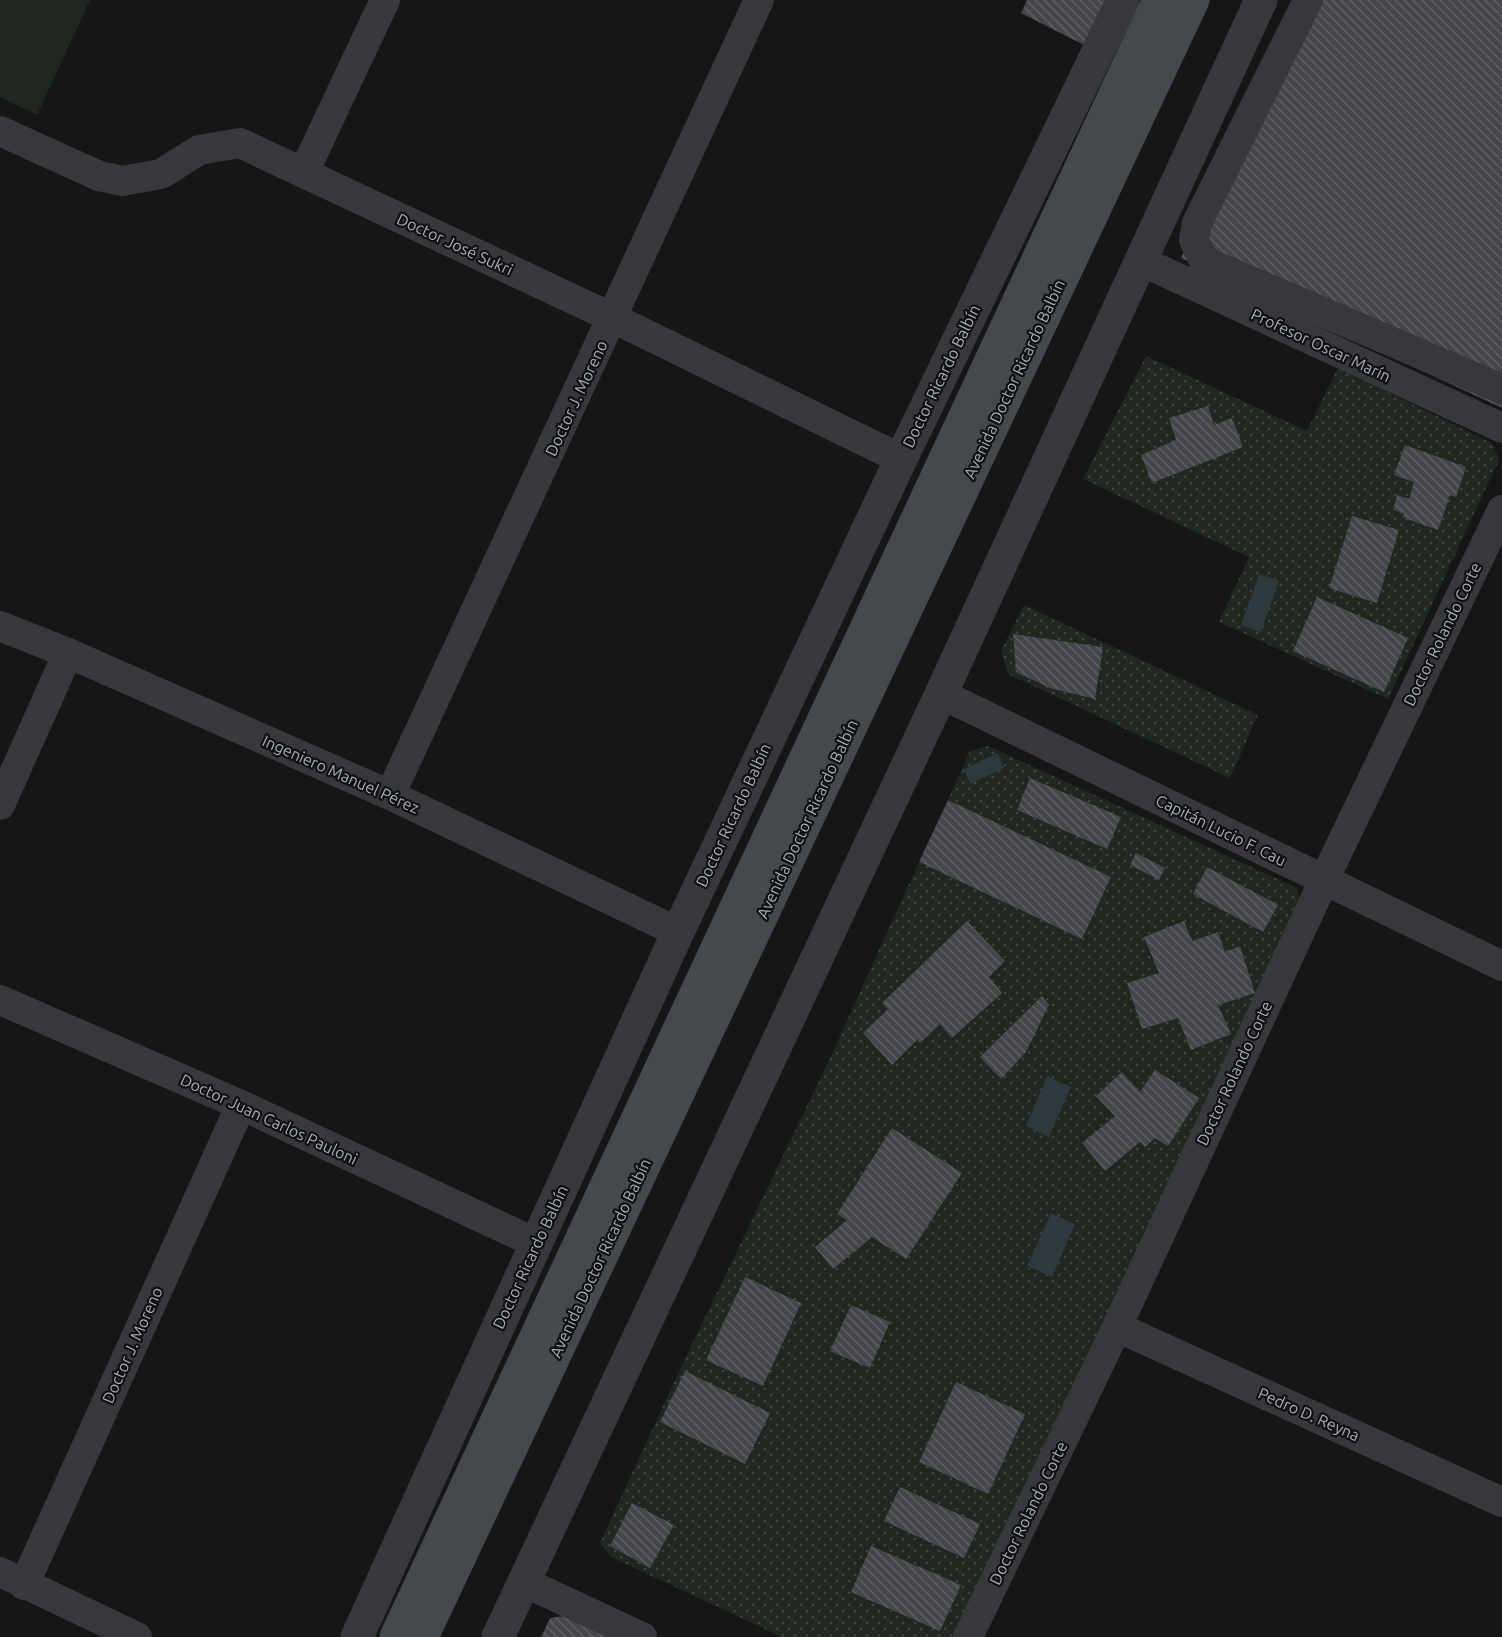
<svg xmlns="http://www.w3.org/2000/svg" width="1502" height="1637" viewBox="0 0 1502 1637" font-family="Ubuntu,sans-serif">
<defs>
<pattern id="grass-dots" width="8" height="8" patternUnits="userSpaceOnUse" patternTransform="scale(1.5)"><rect width="8" height="8" fill="#202720"/><path d="M2 2h.1M6 6h.1" fill="none" stroke="#3e443e" stroke-width="1.8" stroke-linecap="round"/></pattern>
<pattern id="building-back-hatch" width="6" height="6" patternUnits="userSpaceOnUse" patternTransform="scale(1.5)"><rect width="6" height="6" fill="#45464a"/><path d="M-1 5l2 2M0 0l6 6M5-1l2 2" fill="none" stroke="#5d5e62"/></pattern>
</defs>
<rect width="100%" height="100%" fill="#161617"/>
<g fill="url(#grass-dots)">
<path d="M1146,356L1307,431L1338,368L1492,443L1499,460L1388,699L1219,622L1249,557L1083,479Z"/>
<path d="M1024,605L1258,715L1230,778L1008,674L1001,651Z"/>
<path d="M988,746L1297,888L1302,906L959,1637H782L611,1557L600,1543L683,1363L832,1054L919,862L1082,939L1111,877L948,800L970,751Z"/>
</g>
<path fill="#202720" d="M0,0H90L37,115L0,97Z"/>
<g fill="#2e393d">
<path d="M1259,574L1279,581L1261,632L1241,625Z"/>
<path d="M998,753L1004,768L970,784L964,769Z"/>
<path d="M1047,1076L1071,1087L1049,1137L1026,1126Z"/>
<path d="M1051,1213L1075,1224L1052,1277L1027,1266Z"/>
</g>
<g fill="url(#building-back-hatch)">
<path d="M1027,0H1111L1090,48L1021,13Z"/>
<path d="M1300,0H1502V408L1181,258Z"/>
<path d="M1208,406L1214,425L1232,418L1243,447L1152,483L1141,455L1176,440L1169,418Z"/>
<path d="M1405,445L1466,467L1456,497L1450,495L1438,530L1402,517L1404,513L1393,510L1397,495L1409,499L1414,482L1394,475Z"/>
<path d="M1352,516L1399,530L1377,603L1329,588Z"/>
<path d="M1317,597L1408,638L1384,692L1293,651Z"/>
<path d="M1013,634L1103,647L1095,699L1050,688L1016,672Z"/>
<path d="M1030,778L1121,817L1107,849L1017,810Z"/>
<path d="M948,800L1111,877L1082,939L919,862Z"/>
<path d="M1136,853L1165,868L1159,880L1130,865Z"/>
<path d="M1207,867L1278,905L1263,932L1193,894Z"/>
<path d="M967,921L1005,961L989,977L1002,993L952,1038L940,1024L920,1043L917,1040L892,1065L863,1033L888,1009L882,1003Z"/>
<path d="M1184,921L1192,941L1218,932L1225,952L1240,946L1255,993L1218,1005L1231,1034L1191,1050L1178,1018L1142,1029L1127,983L1159,973L1144,937Z"/>
<path d="M1042,996L1049,1005L1026,1052L1001,1079L980,1057Z"/>
<path d="M1155,1070L1199,1098L1168,1146L1155,1138L1145,1147L1140,1142L1105,1171L1082,1143L1115,1116L1096,1096L1122,1072L1140,1092Z"/>
<path d="M892,1128L962,1173L906,1259L872,1237L833,1269L815,1247L847,1220L837,1214Z"/>
<path d="M745,1277L801,1303L763,1386L706,1360Z"/>
<path d="M851,1305L890,1322L870,1368L830,1351Z"/>
<path d="M685,1371L770,1413L745,1464L660,1422Z"/>
<path d="M956,1382L1025,1414L988,1494L919,1462Z"/>
<path d="M900,1487L980,1524L964,1558L884,1521Z"/>
<path d="M632,1503L674,1525L650,1568L610,1546Z"/>
<path d="M871,1546L961,1585L940,1631L851,1592Z"/>
<path d="M572,1615L616,1637H541L550,1618Z"/>
</g>
<g fill="none" stroke-linecap="round" stroke-linejoin="round">
<g stroke="#37383c" stroke-width="30">
<path d="M1308,0L1197,223L1194,240L1204,261L1502,389"/>
<path d="M0,131L99,176L122,181L161,174L199,150L240,143L613,318L901,459"/>
<path d="M304,172L385,0"/>
<path d="M1141,261L1502,428"/>
<path d="M0,626L68,653L390,795L678,932"/>
<path d="M941,694L1502,966"/>
<path d="M390,795L759,0"/>
<path d="M0,805L68,653"/>
<path d="M0,1000L241,1105L536,1243"/>
<path d="M1117,1327L1502,1502"/>
<path d="M0,1572L137,1637"/>
<path d="M524,1582L642,1637"/>
<path d="M24,1585L241,1105"/>
<path d="M968,1637L1117,1327L1324,880L1502,510"/>
</g>
<g stroke="#37383c" stroke-width="33">
<path d="M357,1637L678,932L901,459L1123,0"/>
<path d="M498,1637L941,694L1261,0"/>
</g>
<g stroke="#45484c" stroke-width="33">
<path d="M396,1637L1159,0"/>
<path d="M422,1637L1193,0"/>
</g>
</g>
<g text-anchor="middle" dominant-baseline="central" stroke-width="4.5" stroke-linejoin="round" paint-order="stroke">
<g font-size="16" fill="#a8afb7" stroke="#111112">
<text transform="translate(455 244) rotate(25)">Doctor José Sukri</text>
<text transform="translate(1321 345) rotate(25)">Profesor Oscar Marín</text>
<text transform="translate(941 376) rotate(-64)">Doctor Ricardo Balbín</text>
<text transform="translate(1014 379) rotate(-65)">Avenida Doctor Ricardo Balbín</text>
<text transform="translate(576 398) rotate(-65)">Doctor J. Moreno</text>
<text transform="translate(1442 634) rotate(-64)">Doctor Rolando Corte</text>
<text transform="translate(341 774) rotate(24)">Ingeniero Manuel Pérez</text>
<text transform="translate(733 815) rotate(-65)">Doctor Ricardo Balbín</text>
<text transform="translate(807 819) rotate(-65)">Avenida Doctor Ricardo Balbín</text>
<text transform="translate(1221 830) rotate(26)">Capitán Lucio F. Cau</text>
<text transform="translate(1234 1073) rotate(-65)">Doctor Rolando Corte</text>
<text transform="translate(269 1119) rotate(25)">Doctor Juan Carlos Pauloni</text>
<text transform="translate(530 1257) rotate(-65)">Doctor Ricardo Balbín</text>
<text transform="translate(600 1258) rotate(-65)">Avenida Doctor Ricardo Balbín</text>
<text transform="translate(132 1345) rotate(-66)">Doctor J. Moreno</text>
<text transform="translate(1309 1414) rotate(24)">Pedro D. Reyna</text>
<text transform="translate(1028 1513) rotate(-64)">Doctor Rolando Corte</text>
</g>
</g>
</svg>
